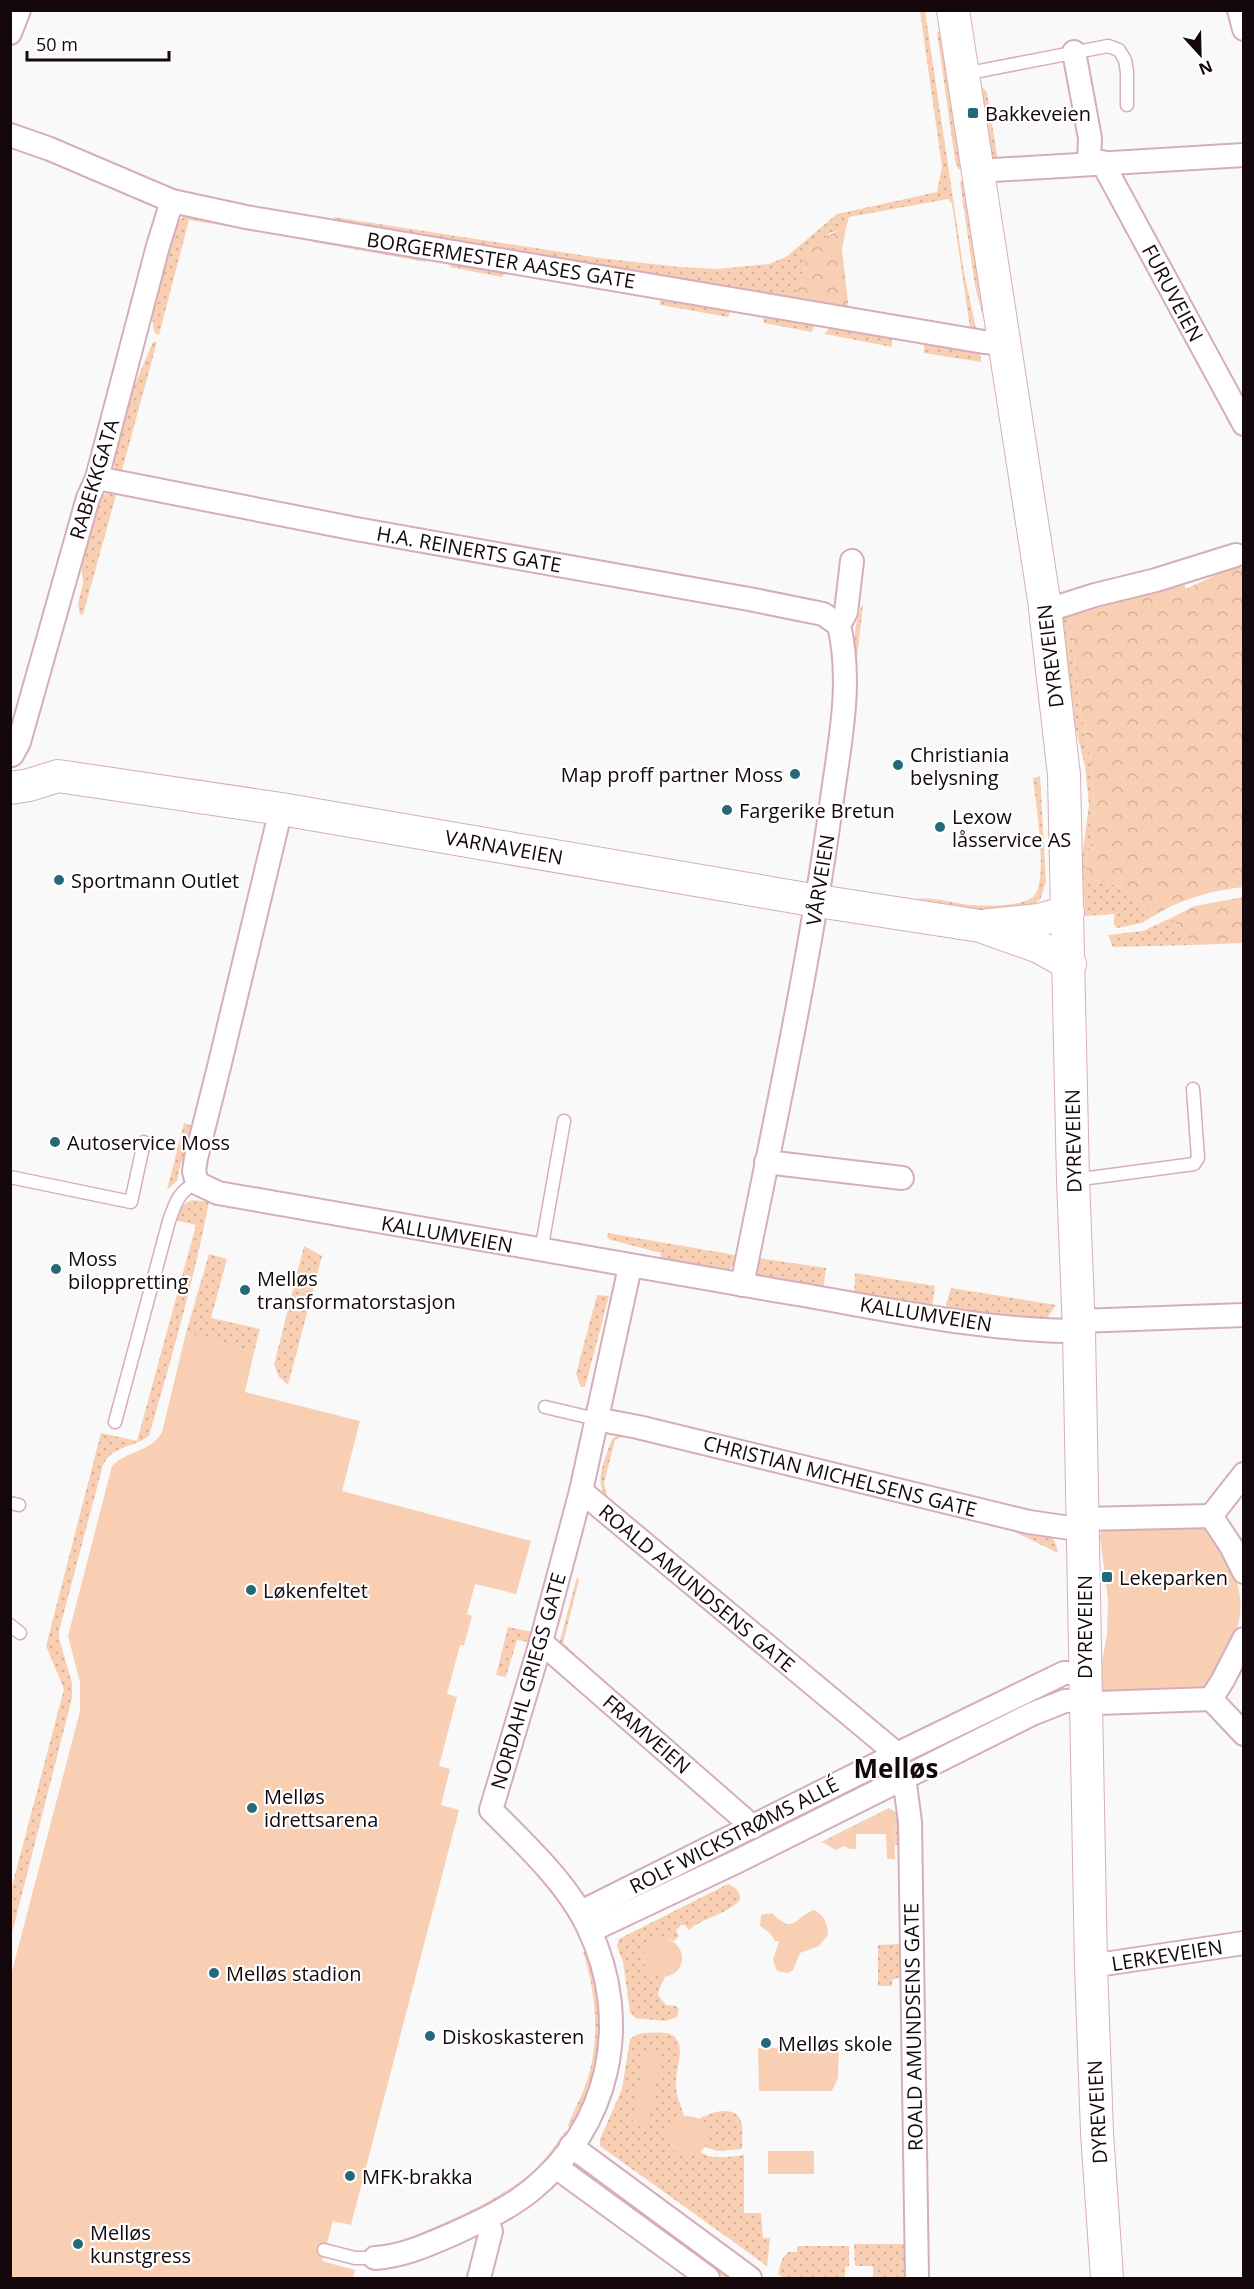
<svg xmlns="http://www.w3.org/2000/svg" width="1254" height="2289" viewBox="0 0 1254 2289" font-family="'Open Sans',sans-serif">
<defs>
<pattern id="grass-dots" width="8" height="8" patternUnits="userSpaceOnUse" patternTransform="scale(1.5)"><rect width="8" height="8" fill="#f9cfb3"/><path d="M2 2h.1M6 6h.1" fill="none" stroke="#d5b099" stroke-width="1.8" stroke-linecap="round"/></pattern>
<pattern id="forest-crowns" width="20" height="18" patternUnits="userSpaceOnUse" patternTransform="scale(1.5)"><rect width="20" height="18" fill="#f9cfb3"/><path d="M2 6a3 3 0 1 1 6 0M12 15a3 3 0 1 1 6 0" fill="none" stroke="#d5b099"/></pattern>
</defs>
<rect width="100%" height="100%" fill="#f9f9f9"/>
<g fill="url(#grass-dots)">
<path d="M920,11H925L964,272L976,329L973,332L896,319L895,315L970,328L952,204L948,199L849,217L846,228L830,233L806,264L802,306L334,224V217L600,258L679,267L717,269L769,264L786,257L837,214L937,192L942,167Z"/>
<path d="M940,31L948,49L963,169H958L955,160L937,32Z"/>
<path d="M981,82L982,87L987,92L997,155L1000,159L996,160L992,157L986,110L978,84Z"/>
<path d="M963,179L967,180L986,317H983L975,286L960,182Z"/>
<path d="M188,214L235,224L234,227L189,220L159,335L155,333C145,309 168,250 175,223Z"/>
<path d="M314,239L426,256V262L313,242Z"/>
<path d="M451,259L506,272L502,277L450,267Z"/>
<path d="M661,294L731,310L728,317L660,305Z"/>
<path d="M765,315L815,323L812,332L764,323L763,318Z"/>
<path d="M835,326L892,336V347L825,334L828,329Z"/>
<path d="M153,342H157L121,474L117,475L111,455L124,410Z"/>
<path d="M924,342L980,351L981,362L924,353Z"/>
<path d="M107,493L116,495L83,615L80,614L78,604L83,583L81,565L83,545L100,497Z"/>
<path d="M1105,604L1073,616L1070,620L1080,706L1093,774L1092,808L1095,822L1093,840L1086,856L1093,880L1115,885L1132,894L1155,915L1142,923L1117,928L1114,924V914L1085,916L1082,857L1089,805L1085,766L1076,730L1062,618L1065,613Z"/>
<path d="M862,605H863L856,668C852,646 854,626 862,605Z"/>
<path d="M1040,776L1046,882L1040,900L1031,905L988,911L917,899C933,896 954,904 971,905C986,906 1023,907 1034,896C1049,880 1035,800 1033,778Z"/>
<path d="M1171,918L1194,945L1113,947L1108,935L1143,931Z"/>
<path d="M184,1123L193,1126L190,1141L180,1166L177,1181L167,1190Z"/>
<path d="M193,1200L209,1202C194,1281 171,1359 149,1436C133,1448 113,1445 103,1465L59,1631V1638L72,1683V1698L11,1937V1890L64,1689L46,1646L101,1433L137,1441L196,1225L175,1220C179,1211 183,1202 193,1200Z"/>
<path d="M608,1233L735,1255L738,1256C737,1263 732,1267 726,1271L660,1264L661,1253L611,1240L607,1238Z"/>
<path d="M304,1246L322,1256L288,1385L279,1377L274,1365Z"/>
<path d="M209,1254L227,1259L211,1318L260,1329L254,1352L186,1333Z"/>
<path d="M759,1258L826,1268L823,1290L754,1275Z"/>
<path d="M855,1273L935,1286L932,1307L854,1296Z"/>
<path d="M951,1288L1056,1305L1045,1321L949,1311L946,1304Z"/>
<path d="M597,1295L609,1296L585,1387H581L576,1374Z"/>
<path d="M623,1432L625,1435L615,1440L604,1483L608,1499C592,1483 606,1457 612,1439Z"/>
<path d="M1016,1528C1037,1532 1055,1528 1058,1553L1013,1531Z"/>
<path d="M577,1577L579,1580L563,1643L587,1665L584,1668L559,1644Z"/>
<path d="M508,1627L537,1633L534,1643L517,1640L506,1677L496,1675Z"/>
<path d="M889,1808L897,1813V1818H900L901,1861H898V1845H895L894,1814L889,1810L824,1843L821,1842Z"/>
<path d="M728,1884C736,1888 740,1891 740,1900C726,1915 704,1917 689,1930L685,1925H681L676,1931L679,1936L674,1941C640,1931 632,1975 665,1977L659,1989L658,1995L666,2005L676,2006L679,2009L677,2017L665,2021L635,2018L630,2012L623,1962L617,1946L619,1939Z"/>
<path d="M899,1944L900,1977L892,1980V1986H878V1945Z"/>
<path d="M583,1952H589C603,2026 605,2059 572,2128L568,2126C573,2110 583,2095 588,2078C600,2037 596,1992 583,1952Z"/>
<path d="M645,2033C653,2033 667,2031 674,2036C687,2047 674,2073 676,2087C677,2097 681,2106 684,2116L699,2119C711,2112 738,2103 742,2125C743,2133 742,2141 742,2149L718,2151L704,2147L700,2152C713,2160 728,2157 744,2155V2213H761L763,2238H770L767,2266L600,2146V2139L622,2089L630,2039L638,2034Z"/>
<path d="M565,2131L569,2133C564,2140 560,2149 554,2156C517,2200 459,2222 407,2241V2239C449,2221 494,2203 530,2174C544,2162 555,2146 565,2131Z"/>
<path d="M610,2184L732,2275L730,2278H725L604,2191Z"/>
<path d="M854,2244H908V2278H873V2266H855Z"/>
<path d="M797,2246H849V2266L845,2267V2278H784L778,2274L782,2259L788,2252H797Z"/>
</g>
<g fill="url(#forest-crowns)">
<path d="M846,228L842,249L849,311L802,306L796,283L797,275L805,272L806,264L803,257C816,244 828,233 846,228Z"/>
<path d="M1239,564L1244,572L1243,887C1213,890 1181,899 1155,915L1132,894L1115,885L1093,880L1087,873L1086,856L1093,840L1095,822L1092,808L1093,774L1080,706L1070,620L1073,616L1182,580L1186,589Z"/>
<path d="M1243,897V943L1194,945L1171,918L1195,906Z"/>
</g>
<g fill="#f9cfb3">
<path d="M186,1333L254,1352L245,1392L360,1421L342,1491L531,1541L516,1594L475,1584L467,1614L472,1616L464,1645H460L447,1694L457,1697L439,1766L450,1769L441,1805L459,1810L351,2225L333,2221L322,2261L355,2270L353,2278H11V1975L80,1711V1682L68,1636L112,1466C128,1450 151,1452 162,1432Z"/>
<path d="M1102,1524L1203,1525C1254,1590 1250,1618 1210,1688L1101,1694V1666L1107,1635L1108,1600L1100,1537Z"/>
<path d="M889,1810L894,1813L895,1859H887L886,1834H856V1849H850L844,1846L836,1850L824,1843Z"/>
<path d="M814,1910C824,1915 828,1924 828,1935L819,1946L800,1953L793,1970L788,1973L777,1971L773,1960L779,1941H775L770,1933L760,1926L761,1915L772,1913C795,1936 794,1917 814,1910Z"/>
<circle cx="663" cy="1958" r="19"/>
<path d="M758,2048H839L838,2078L832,2091H759Z"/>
<path d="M644,2052L661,2055L648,2128L632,2125Z"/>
<circle cx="688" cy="2136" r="20"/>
<rect x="768" y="2151" width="46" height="23"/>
</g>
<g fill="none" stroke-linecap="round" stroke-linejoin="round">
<g stroke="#d6aeba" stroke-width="15">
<g id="lane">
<path d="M964,74L1108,46L1119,50L1125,60L1127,72V105"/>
<path d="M10,1177L131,1202L144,1142"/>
<path d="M1074,1180L1194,1164L1198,1158L1193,1089"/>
<path d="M541,1251L564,1121"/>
<path d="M545,1407L596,1419"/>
<path d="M115,1422L169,1221C175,1204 179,1190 197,1183"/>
<path d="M10,1503L19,1505"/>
<path d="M10,1625L20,1633"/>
<path d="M324,2250L355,2258H375"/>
</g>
</g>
<g stroke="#d6aeba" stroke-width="26">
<g id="street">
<path d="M1239,10L1244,29"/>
<path d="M10,33L19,10"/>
<path d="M1074,52L1090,138L1089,163"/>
<path d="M10,135L50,149L172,201L246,217L984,342L1003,343"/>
<path d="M1102,162L1244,424"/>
<path d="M978,171L1244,155"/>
<path d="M97,478L356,529L749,599L823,614L839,625"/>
<path d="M1045,611L1095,595L1156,580L1236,555"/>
<path d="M12,755L19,742L88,498L97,478L158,246L172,201"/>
<path d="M281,809L219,1067L196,1158L194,1171L197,1183L218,1193C405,1227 592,1260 779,1291C878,1307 979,1331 1079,1331"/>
<path d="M766,1162L902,1178"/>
<path d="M742,1285C774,1126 809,966 831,806C839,746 853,684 839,625L846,612L852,561"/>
<path d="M1079,1321L1244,1315"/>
<path d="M596,1419L638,1427L1029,1522L1084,1530"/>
<path d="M581,1491L897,1754"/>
<path d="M1211,1516L1244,1474"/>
<path d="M1084,1519L1211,1516L1231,1546L1244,1572"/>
<path d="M541,1642L753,1827"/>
<path d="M1211,1699L1223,1680L1244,1639"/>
<path d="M1211,1699L1244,1734"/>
<path d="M1098,1703L1211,1699"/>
<path d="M904,1777L910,1822L917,2278"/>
<path d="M581,1912L897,1754L1064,1673H1085"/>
<path d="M590,1931L738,1861L1032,1714L1065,1701L1085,1700"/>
<path d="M1091,1966L1244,1943"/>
<path d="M571,2146L750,2278"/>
<path d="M556,2167L708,2278"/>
<path d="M375,2258C404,2256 427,2245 453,2234C479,2222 506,2210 529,2192C610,2128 633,2022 589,1929C569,1885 525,1844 491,1810L541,1642L581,1491L630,1267"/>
<path d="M479,2278L491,2231L486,2220"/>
</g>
</g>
<g stroke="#d6aeba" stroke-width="34">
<g id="secondary">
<path d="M953,10L1044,600L1064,775L1073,1180L1079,1331L1091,1966L1097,2133L1107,2278"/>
<path d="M10,788L29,785L58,776L281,809L818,901L980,926L1039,947L1070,964"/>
<path d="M989,925L1039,920L1068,912"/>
</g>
</g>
<use href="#lane" stroke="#fff" stroke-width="12"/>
<use href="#street" stroke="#fff" stroke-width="22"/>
<use href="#secondary" stroke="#fff" stroke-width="32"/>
</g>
<g fill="#246979" stroke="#fff" stroke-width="2">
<rect x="967" y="107" width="12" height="12" rx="3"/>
<circle cx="898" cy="765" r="6"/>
<circle cx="795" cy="774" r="6"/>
<circle cx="727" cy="810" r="6"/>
<circle cx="940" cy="827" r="6"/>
<circle cx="59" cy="880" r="6"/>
<circle cx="55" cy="1142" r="6"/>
<circle cx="56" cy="1269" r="6"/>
<circle cx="245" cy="1290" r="6"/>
<rect x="1101" y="1571" width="12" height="12" rx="3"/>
<circle cx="251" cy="1590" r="6"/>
<circle cx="252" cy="1808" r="6"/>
<circle cx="214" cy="1973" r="6"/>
<circle cx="430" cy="2036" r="6"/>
<circle cx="766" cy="2043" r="6"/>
<circle cx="350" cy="2176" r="6"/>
<circle cx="78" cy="2244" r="6"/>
</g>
<g text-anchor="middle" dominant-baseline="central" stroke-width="4.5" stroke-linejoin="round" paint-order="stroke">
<g font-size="20" fill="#14080c" stroke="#fff" text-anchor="start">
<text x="985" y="113">Bakkeveien</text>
<text x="910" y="754">Christiania<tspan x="910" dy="23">belysning</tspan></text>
<text x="783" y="774" text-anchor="end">Map proff partner Moss</text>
<text x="739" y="810">Fargerike Bretun</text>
<text x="952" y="816">Lexow<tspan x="952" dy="23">låsservice AS</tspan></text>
<text x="71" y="880">Sportmann Outlet</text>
<text x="67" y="1142">Autoservice Moss</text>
<text x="68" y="1258">Moss<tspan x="68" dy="23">biloppretting</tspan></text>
<text x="257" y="1278">Melløs<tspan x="257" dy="23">transformatorstasjon</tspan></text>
<text x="1119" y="1577">Lekeparken</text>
<text x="263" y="1590">Løkenfeltet</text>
<text x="264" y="1796">Melløs<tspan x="264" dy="23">idrettsarena</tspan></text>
<text x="226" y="1973">Melløs stadion</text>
<text x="442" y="2036">Diskoskasteren</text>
<text x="778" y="2043">Melløs skole</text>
<text x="362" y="2176">MFK-brakka</text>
<text x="90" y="2232">Melløs<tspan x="90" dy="23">kunstgress</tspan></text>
</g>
<g font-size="20" fill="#14080c" stroke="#fff">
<text transform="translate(501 260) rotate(9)">BORGERMESTER AASES GATE</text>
<text transform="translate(1173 293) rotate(62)">FURUVEIEN</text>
<text transform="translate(94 479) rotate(-73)">RABEKKGATA</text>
<text transform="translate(469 549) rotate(10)">H.A. REINERTS GATE</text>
<text transform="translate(1050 656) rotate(-97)">DYREVEIEN</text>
<text transform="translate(504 847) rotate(10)">VARNAVEIEN</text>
<text transform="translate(820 880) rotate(-81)">VÅRVEIEN</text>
<text transform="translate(1073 1141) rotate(-91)">DYREVEIEN</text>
<text transform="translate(447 1234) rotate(10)">KALLUMVEIEN</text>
<text transform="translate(926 1314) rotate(9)">KALLUMVEIEN</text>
<text transform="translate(840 1476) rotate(14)">CHRISTIAN MICHELSENS GATE</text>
<text transform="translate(697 1588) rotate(40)">ROALD AMUNDSENS GATE</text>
<text transform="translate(1084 1627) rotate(-90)">DYREVEIEN</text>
<text transform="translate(528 1681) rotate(-74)">NORDAHL GRIEGS GATE</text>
<text transform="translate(647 1734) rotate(41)">FRAMVEIEN</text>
<text transform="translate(734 1835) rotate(-27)">ROLF WICKSTRØMS ALLÉ</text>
<text transform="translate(1167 1955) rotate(-9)">LERKEVEIEN</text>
<text transform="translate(913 2027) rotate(-91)">ROALD AMUNDSENS GATE</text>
<text transform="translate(1097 2112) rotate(-93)">DYREVEIEN</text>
</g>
<g font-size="26" font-weight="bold" fill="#14080c" stroke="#fff">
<text x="896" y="1768">Melløs</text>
</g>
</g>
<rect width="1254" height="2289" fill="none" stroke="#14080c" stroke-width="24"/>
<g transform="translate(1200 54) rotate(158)" stroke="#ffffff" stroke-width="4.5" paint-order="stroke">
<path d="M0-4.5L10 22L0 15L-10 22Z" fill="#14080c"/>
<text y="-9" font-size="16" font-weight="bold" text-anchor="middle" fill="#14080c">N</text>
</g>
<path d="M27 51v9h142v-9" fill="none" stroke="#14080c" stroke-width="3"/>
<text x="36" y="51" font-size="18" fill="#14080c" stroke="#ffffff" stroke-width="4.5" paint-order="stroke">50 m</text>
</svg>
